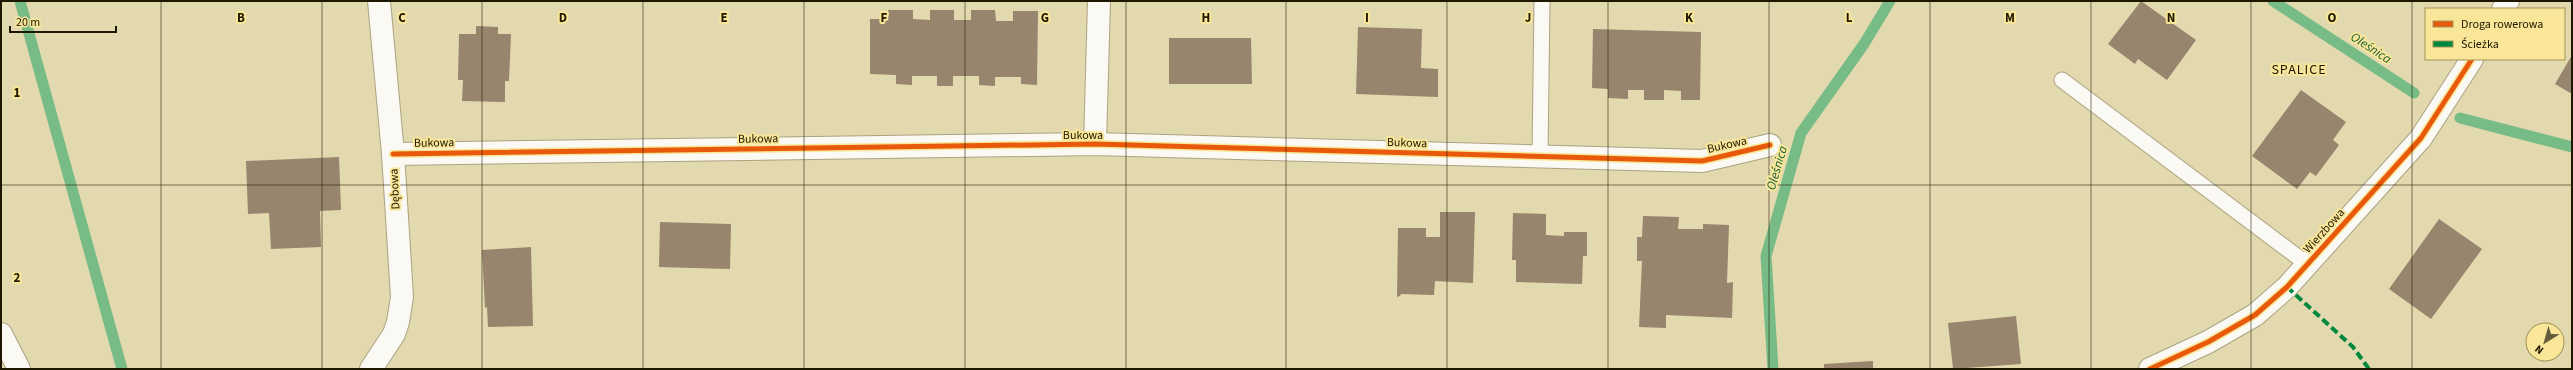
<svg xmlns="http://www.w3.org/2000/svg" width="2573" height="370" viewBox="0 0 2573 370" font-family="'Source Sans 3',sans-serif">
<rect width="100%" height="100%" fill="#e3d9ae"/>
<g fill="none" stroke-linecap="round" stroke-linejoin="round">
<g stroke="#77bb86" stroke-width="11">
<path d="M20,1L122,369"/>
<path d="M2273,1L2414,93"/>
<path d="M2460,118L2572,147"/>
<path d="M1773,369L1766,256L1801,133L1864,44L1890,1"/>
</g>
</g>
<g fill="#97856e">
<path d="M2141,1L2196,40L2167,80L2138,59L2135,64L2108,44Z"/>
<path d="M888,10H913V19L930,20V10H954V20H971V10H995L996,21H1013V11H1038L1037,85L1021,84V77H995V86L979,85V76H953V86H937V76H912V85L896,84V75L870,74V19H888Z"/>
<path d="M476,26L498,27V34H511L509,81H505V102L462,101L463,80H458L459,34H476Z"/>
<path d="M1358,27L1422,29L1421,68L1438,69V97L1356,94Z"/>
<path d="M1593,29L1701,32L1700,100H1681V91L1664,90V100H1644V90H1628V99L1608,98V89L1592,88Z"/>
<path d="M1169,38H1251L1252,84H1169Z"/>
<path d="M2572,55V94L2555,84Z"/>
<path d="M2301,90L2346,122L2333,140L2339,145L2316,176L2310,172L2297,189L2252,156Z"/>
<path d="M339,157L341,210L320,211L321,247L271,249L269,213L248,214L246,161Z"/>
<path d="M1440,212H1475L1473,283L1435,281L1434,295L1401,294L1400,296L1397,297L1398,228H1426V237H1440Z"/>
<path d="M1513,213L1546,214V235L1564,236V232H1587V256H1583L1582,284L1516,282V260H1512Z"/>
<path d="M1643,216L1679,217L1678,229H1703V224L1729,225L1727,283L1733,282L1732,318L1666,315V328L1639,327L1642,261H1637V237H1642Z"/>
<path d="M2439,219L2482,249L2431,319L2389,289Z"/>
<path d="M660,222L731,224L730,269L659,267Z"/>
<path d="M531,247L533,326L488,327L487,307L485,308L482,250Z"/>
<path d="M2016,316L2021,364L1953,369L1948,323Z"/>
<path d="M1873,361V369H1824V364Z"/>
</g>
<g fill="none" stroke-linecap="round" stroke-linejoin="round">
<g stroke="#aba381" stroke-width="17">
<g id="lane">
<path d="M2062,80L2307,264"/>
<path d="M1540,156L1542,1"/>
</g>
</g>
<g stroke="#aba381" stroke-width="24">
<g id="street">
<path d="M2503,9L2508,1"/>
<path d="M1095,144L1099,1"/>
<path d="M393,154L1095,144L1702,161L1770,145"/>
<path d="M1,334L19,369"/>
<path d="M371,369L394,334L398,322L402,297L393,154L379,1"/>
<path d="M2150,369L2208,342L2255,315L2287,287L2421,138L2472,59"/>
</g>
</g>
<use href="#lane" stroke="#fbf9f3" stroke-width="15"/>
<use href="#street" stroke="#fbf9f3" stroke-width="22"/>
<path stroke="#00873e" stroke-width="4" stroke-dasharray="8 4" stroke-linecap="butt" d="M2287,287L2353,347L2369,369"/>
<g stroke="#f9e698" stroke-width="8">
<g id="cycleway">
<path d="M393,154L1095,144L1702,161L1770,145"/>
<path d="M2150,369L2208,342L2255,315L2287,287L2421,138L2472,59"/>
</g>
</g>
<use href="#cycleway" stroke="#e8590c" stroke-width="5"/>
</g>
<path fill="none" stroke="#1f1800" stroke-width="1" stroke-opacity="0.55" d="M161,1V369M322,1V369M482,1V369M643,1V369M804,1V369M965,1V369M1126,1V369M1286,1V369M1447,1V369M1608,1V369M1769,1V369M1930,1V369M2091,1V369M2251,1V369M2412,1V369M1,185H2572"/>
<g text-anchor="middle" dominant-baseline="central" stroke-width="4" stroke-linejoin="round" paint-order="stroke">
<g font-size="12" fill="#1f1800" stroke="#f9e698">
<text x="1083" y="135">Bukowa</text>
<text transform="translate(758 139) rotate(-1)">Bukowa</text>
<text transform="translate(434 143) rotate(-1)">Bukowa</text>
<text transform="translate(1407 143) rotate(2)">Bukowa</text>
<text transform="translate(1727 145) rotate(-13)">Bukowa</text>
<text transform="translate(395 189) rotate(-93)">Dębowa</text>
<text transform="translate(2324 231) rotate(-48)">Wierzbowa</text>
</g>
<g font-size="13" font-style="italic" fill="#166039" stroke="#f9e698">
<text transform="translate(2371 48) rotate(33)">Oleśnica</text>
<text transform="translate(1777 168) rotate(-74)">Oleśnica</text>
</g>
<g font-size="14" letter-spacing="1" fill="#1f1800" stroke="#f9e698">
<text x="2299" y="70">SPALICE</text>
</g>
</g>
<g font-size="13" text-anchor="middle" font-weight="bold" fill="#1f1800" stroke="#f9e698" stroke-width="4" stroke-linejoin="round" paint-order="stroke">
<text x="241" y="22">B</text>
<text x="402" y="22">C</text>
<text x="563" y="22">D</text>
<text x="724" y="22">E</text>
<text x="884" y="22">F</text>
<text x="1045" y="22">G</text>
<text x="1206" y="22">H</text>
<text x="1367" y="22">I</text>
<text x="1528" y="22">J</text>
<text x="1689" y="22">K</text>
<text x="1849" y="22">L</text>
<text x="2010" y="22">M</text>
<text x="2171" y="22">N</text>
<text x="2332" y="22">O</text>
<text x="17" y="97">1</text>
<text x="17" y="282">2</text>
</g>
<rect width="2573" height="370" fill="none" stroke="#1f1800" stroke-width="4"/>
<rect x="2425" y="8" width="140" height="52" fill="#f9e698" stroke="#a2945b"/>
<rect x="2433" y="21" width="20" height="6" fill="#e8590c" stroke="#a2945b"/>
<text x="2461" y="28" font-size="12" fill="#1f1800">Droga rowerowa</text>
<rect x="2433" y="41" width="20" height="6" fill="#00873e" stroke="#a2945b"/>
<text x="2461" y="48" font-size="12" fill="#1f1800">Ścieżka</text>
<g transform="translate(2545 342) rotate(217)"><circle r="19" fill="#f9e698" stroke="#a2945b"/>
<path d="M0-3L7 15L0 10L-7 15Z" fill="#645c3d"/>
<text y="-6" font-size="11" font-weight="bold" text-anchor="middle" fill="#1f1800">N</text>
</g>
<path d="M10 26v6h106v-6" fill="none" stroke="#1f1800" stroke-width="2"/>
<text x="16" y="26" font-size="12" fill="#1f1800" stroke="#f9e698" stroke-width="3" paint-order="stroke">20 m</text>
</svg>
